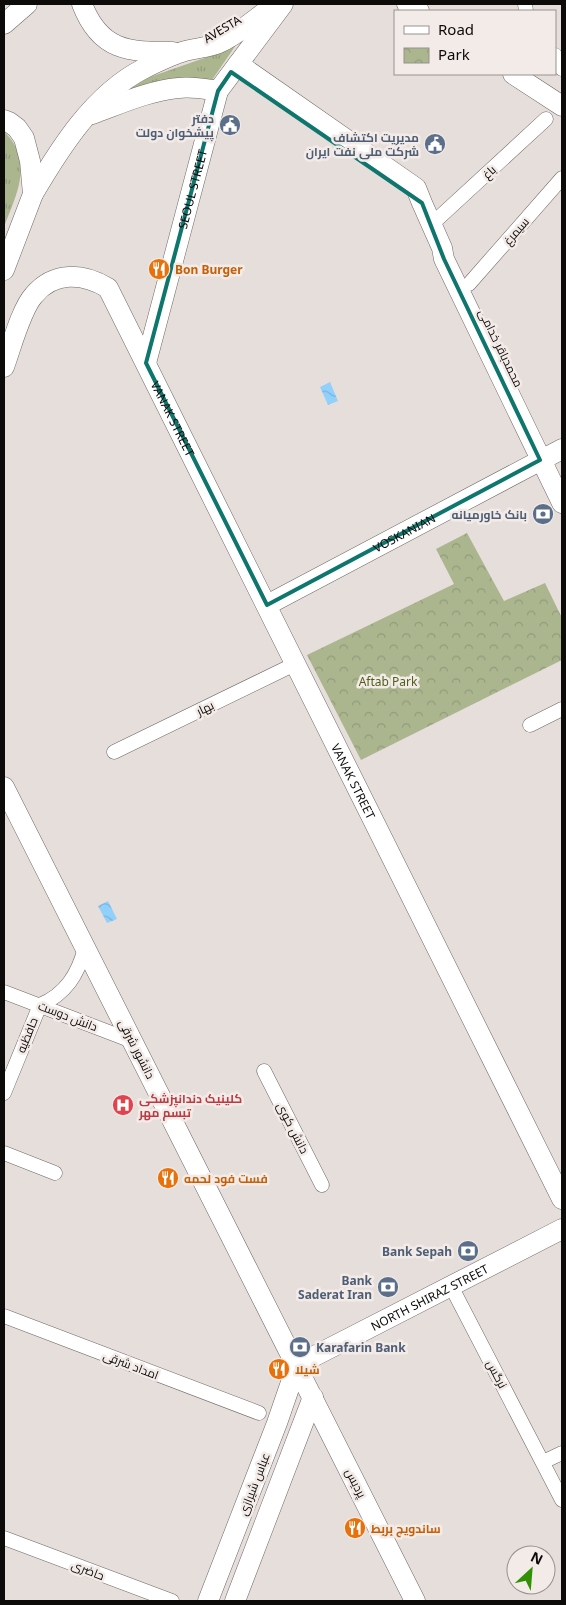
<svg xmlns="http://www.w3.org/2000/svg" width="566" height="1605" viewBox="0 0 566 1605" font-family="'Noto Sans',Cairo,sans-serif">
<defs>
<pattern id="grass-tufts" width="24" height="20" patternUnits="userSpaceOnUse" patternTransform="scale(1.25)"><rect width="24" height="20" fill="#abb68f"/><path d="M3 7l-1-3M5 7V3M7 7l1-3M15 17l-1-3M17 17v-4M19 17l1-3" fill="none" stroke="#929b7a"/></pattern>
<pattern id="park-crowns" width="20" height="18" patternUnits="userSpaceOnUse" patternTransform="scale(1.25)"><rect width="20" height="18" fill="#abb68f"/><path d="M2 6a3 3 0 1 1 6 0M12 15a3 3 0 1 1 6 0" fill="none" stroke="#929b7a"/></pattern>
<pattern id="water-waves" width="16" height="10" patternUnits="userSpaceOnUse" patternTransform="scale(1.25)"><rect width="16" height="10" fill="#92d0fc"/><path d="M0 5q4-4 8 0t8 0" fill="none" stroke="#7db1d7"/></pattern>
</defs>
<rect width="100%" height="100%" fill="#e6dedb"/>
<g fill="url(#grass-tufts)">
<path d="M236,45L212,80L114,99L147,78L213,55Z"/>
<path d="M4,132C8,135 11,139 14,144C30,171 14,200 4,227Z"/>
</g>
<path fill="url(#park-crowns)" d="M467,533L504,601L545,583L562,618V660L361,760L307,655L454,584L436,549Z"/>
<g fill="url(#water-waves)">
<path d="M330,382L338,401L328,405L320,387Z"/>
<path d="M108,901L117,919L107,923L98,906Z"/>
</g>
<g fill="none" stroke-linecap="round" stroke-linejoin="round">
<g stroke="#6f6866" stroke-width="15">
<g id="street">
<path d="M525,4L526,11"/>
<path d="M555,55L562,69"/>
<path d="M432,224L546,119"/>
<path d="M469,284L562,178"/>
<path d="M530,725L562,709"/>
<path d="M114,752L295,664"/>
<path d="M4,992L132,1041"/>
<path d="M264,1071L322,1185"/>
<path d="M4,1093L40,1005C66,994 78,974 85,948"/>
<path d="M4,1153L55,1173"/>
<path d="M451,1286L562,1500"/>
<path d="M4,1316L259,1413"/>
<path d="M543,1462L562,1453"/>
<path d="M4,1538L172,1601"/>
</g>
</g>
<g stroke="#6f6866" stroke-width="21">
<g id="secondary">
<path d="M82,4C100,51 128,52 173,52"/>
<path d="M407,4L419,11"/>
<path d="M4,24L27,4"/>
<path d="M238,64L416,188L422,203L442,248L444,259L562,503"/>
<path d="M513,74L562,106"/>
<path d="M92,114C120,104 148,91 178,88C192,86 205,89 218,91"/>
<path d="M4,120L9,122L17,128L24,138L30,161L33,194L4,270"/>
<path d="M33,194C60,148 94,94 143,69C155,63 169,56 182,52C194,48 207,48 219,43C239,34 255,19 273,6"/>
<path id="s1" d="M146,363L218,91L283,4"/>
<path id="s2" d="M4,367C11,348 21,309 34,295C54,271 83,273 108,288L562,1199"/>
<path id="s3" d="M267,605L562,449"/>
<path d="M4,787L415,1601"/>
<path id="s4" d="M208,1601L277,1423L297,1365L562,1229"/>
<path d="M235,1601L313,1397"/>
</g>
</g>
<use href="#street" stroke="#fff" stroke-width="14"/>
<use href="#secondary" stroke="#fff" stroke-width="20"/>
</g>
<path fill="none" stroke="#0f766e" stroke-width="4" stroke-linejoin="round" d="M231,72L422,203L444,259L540,460L267,605L146,363L218,91Z"/>
<defs>
<g id="civic-disc" transform="scale(1.125)"><circle r="9.5" fill="#5c6f8a" stroke="#f3ebe8"/><path d="M-.6-6.5H3V-4.5H.6V-3L4-1V1h2V6H-6V1h2V-1L-.6-3ZM-1.2 2.5V6h2.4V2.5Z" fill="#fff"/></g>
<g id="restaurant-disc" transform="scale(1.125)"><circle r="9.5" fill="#e8710a" stroke="#f3ebe8"/><path d="M-5-6h1v4h1v-4h1v4h1v-4h1v5L-1.5 .5V6h-2V.5L-5-1ZM5-6V6H3V1.5H1.5Q1.5-4 5-6Z" fill="#fff"/></g>
<g id="bank-disc" transform="scale(1.125)"><circle r="9.5" fill="#5c6f8a" stroke="#f3ebe8"/><path d="M-6-4H6V4H-6ZM0-2.3a2.3 2.3 0 1 0 0 4.6a2.3 2.3 0 1 0 0-4.6Z" fill="#fff"/></g>
<g id="hospital-disc" transform="scale(1.125)"><circle r="9.5" fill="#e0444e" stroke="#f3ebe8"/><path d="M-5-5h3v3.5h4V-5h3V5h-3V1.5h-4V5h-3Z" fill="#fff"/></g>
</defs>
<g fill-rule="evenodd">
<use href="#civic-disc" x="230" y="125"/>
<use href="#civic-disc" x="435" y="144"/>
<use href="#restaurant-disc" x="159" y="269"/>
<use href="#bank-disc" x="543" y="514"/>
<use href="#hospital-disc" x="123" y="1105"/>
<use href="#restaurant-disc" x="168" y="1178"/>
<use href="#bank-disc" x="468" y="1251"/>
<use href="#bank-disc" x="388" y="1287"/>
<use href="#bank-disc" x="300" y="1347"/>
<use href="#restaurant-disc" x="279" y="1369"/>
<use href="#restaurant-disc" x="355" y="1528"/>
</g>
<g text-anchor="middle" dominant-baseline="central" stroke-width="5" stroke-linejoin="round" paint-order="stroke">
<g font-size="12" fill="#0d0b0a" stroke="#f3ebe8">
<text transform="translate(222 29) rotate(-31)">AVESTA</text>
<text transform="translate(489 172) rotate(-43)">باغ</text>
<text stroke="none"><textPath href="#s1" startOffset="180">SEOUL STREET</textPath></text>
<text transform="translate(516 231) rotate(-49)">سیمرغ</text>
<text transform="translate(501 348) rotate(64)">محمدباقر خدامی</text>
<text stroke="none"><textPath href="#s2" startOffset="306">VANAK STREET</textPath></text>
<text stroke="none"><textPath href="#s3" startOffset="155">VOSKANIAN</textPath></text>
<text transform="translate(205 708) rotate(-26)">بهار</text>
<text stroke="none"><textPath href="#s2" startOffset="711">VANAK STREET</textPath></text>
<text transform="translate(68 1016) rotate(21)">دانش دوست</text>
<text transform="translate(27 1035) rotate(-68)">حافظیه</text>
<text transform="translate(137 1049) rotate(63)">دانشور شرقی</text>
<text transform="translate(293 1128) rotate(63)">دانش کوی</text>
<text stroke="none"><textPath href="#s4" startOffset="401">NORTH SHIRAZ STREET</textPath></text>
<text transform="translate(131 1365) rotate(21)">امداد شرقی</text>
<text transform="translate(497 1374) rotate(62)">نرگس</text>
<text transform="translate(356 1483) rotate(63)">پردیس</text>
<text transform="translate(254 1484) rotate(-69)">عباس شیرازی</text>
<text transform="translate(88 1570) rotate(21)">حاضری</text>
</g>
<g font-size="12" font-weight="bold" fill="#4e5e75" stroke="#f3ebe8" text-anchor="end">
<text x="214" y="118">دفتر<tspan x="214" dy="14">پیشخوان دولت</tspan></text>
<text x="419" y="137">مدیریت اکتشاف<tspan x="419" dy="14">شرکت ملی نفت ایران</tspan></text>
<text x="527" y="514">بانک خاورمیانه</text>
<text x="452" y="1251">Bank Sepah</text>
<text x="372" y="1280">Bank<tspan x="372" dy="14">Saderat Iran</tspan></text>
<text x="316" y="1347" text-anchor="start">Karafarin Bank</text>
</g>
<g font-size="12" font-weight="bold" fill="#c56008" stroke="#f3ebe8" text-anchor="start">
<text x="175" y="269">Bon Burger</text>
<text x="184" y="1178">فست فود لحمه</text>
<text x="295" y="1369">شیلا</text>
<text x="371" y="1528">ساندویچ بِربِط</text>
</g>
<g font-size="12" fill="#4f5f19" stroke="#f3ebe8">
<text x="388" y="681">Aftab Park</text>
</g>
<g font-size="12" font-weight="bold" fill="#be3a42" stroke="#f3ebe8" text-anchor="start">
<text x="139" y="1098">کلینیک دندانپزشکی<tspan x="139" dy="14">تبسم مهر</tspan></text>
</g>
</g>
<rect width="566" height="1605" fill="none" stroke="#0d0b0a" stroke-width="10"/>
<rect x="394" y="10" width="162" height="65" fill="#f3ebe8" stroke="#97918f"/>
<rect x="404" y="26" width="25" height="8" fill="#ffffff" stroke="#97918f"/>
<text x="438" y="35" font-size="15" fill="#0d0b0a">Road</text>
<rect x="404" y="48" width="25" height="15" fill="url(#park-crowns)" stroke="#97918f"/>
<text x="438" y="60" font-size="15" fill="#0d0b0a">Park</text>
<g transform="translate(531 1570) rotate(26)"><circle r="24" fill="#f3ebe8" stroke="#97918f"/>
<path d="M0-4L9 19L0 12L-9 19Z" fill="#329004"/>
<text y="-8" font-size="14" font-weight="bold" text-anchor="middle" fill="#0d0b0a">N</text>
</g>
</svg>
